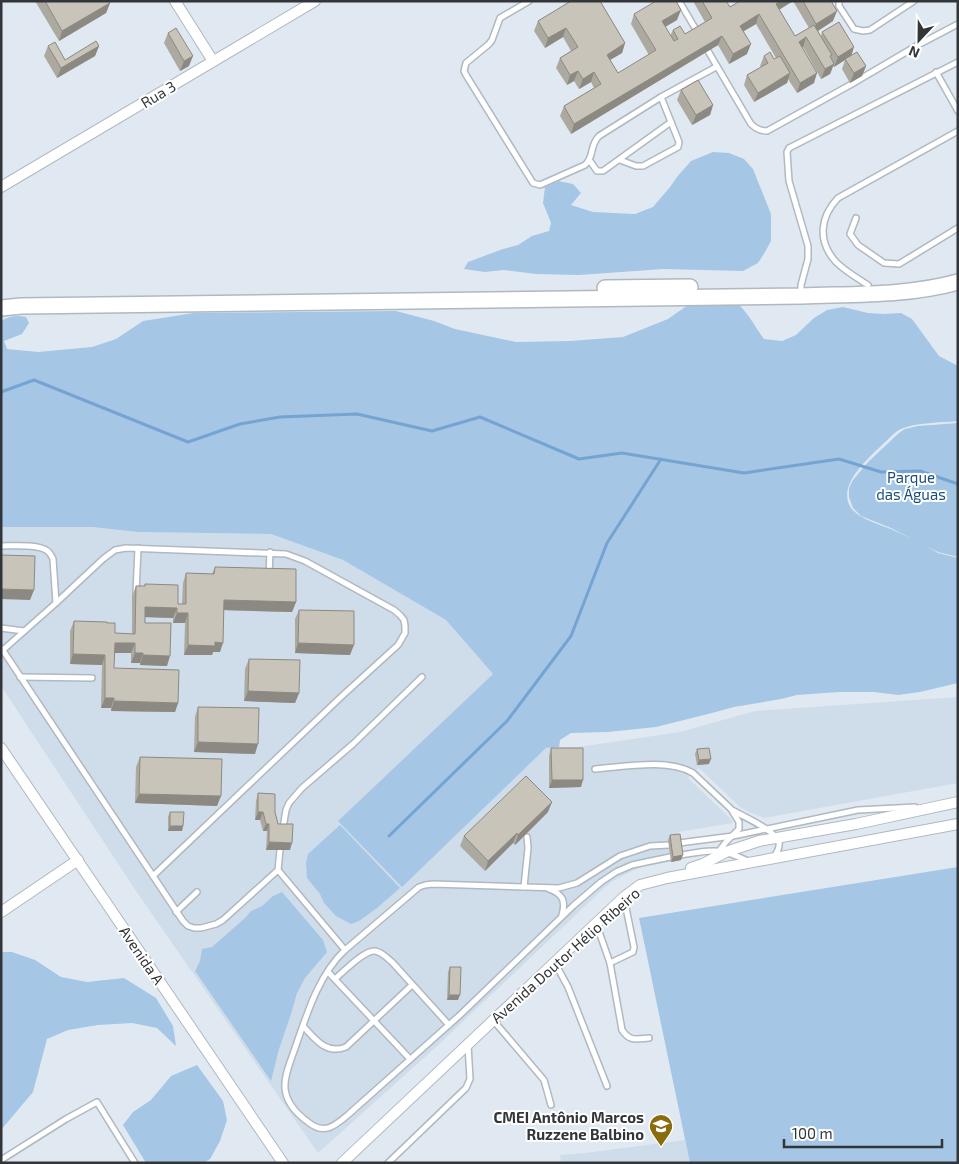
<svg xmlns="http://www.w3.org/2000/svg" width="959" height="1164" viewBox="0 0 959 1164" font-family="'Exo 2',sans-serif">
<rect width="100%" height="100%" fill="#e0e9f1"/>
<g fill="#cfddea">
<path d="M1,527H92L138,532L271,534L343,560L446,620L493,674L338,821L506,786L546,748L578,747L680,732L755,711L958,697V783L764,818L747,811L740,807L699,768L688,778L732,820L733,823L678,832L681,860L645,866L634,870L613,881L604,888L435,1048L318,1153L138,894L1,686Z"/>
<path d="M685,1140L690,1163H561L560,1155L585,1153Z"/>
</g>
<g fill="#a6c6e6">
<path d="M713,152L729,153L744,159L753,169L771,214V241L765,252L758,263L743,271L663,269L579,275L536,274L503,270L485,272L464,269L468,262L503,249L518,245L532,236L549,231L551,223L543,203L545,187L558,181L573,184L581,193L571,205L593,212L635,214L653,207L670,187L677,177L691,161Z"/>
<path d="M738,304C749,314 755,327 764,339L782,341L796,335L814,318L827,310L843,307L868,313L884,314L901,313L912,319L939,356L958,366V421C939,423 918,422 901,429C894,432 889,439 883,444C869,458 836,485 851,508C858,518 880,525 891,529C898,532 905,536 912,539L891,528L861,516L853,508L849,497V488L853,480L868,462L899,433L905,429L918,426L958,423V557L938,552L926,546L938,553L958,558V683L920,692L898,695L874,692H839L797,695L781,699L734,707L712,713L656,727L608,732L571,733L560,740L559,747L546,748L402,887L338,821L493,674L446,620L343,560L271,534L138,532L92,527H1V321C10,316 16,315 26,317L29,323L22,334L4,341L7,349L38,352L92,347L116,339L143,321L194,313L396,311L434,321L455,329L516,342L570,341L623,337L668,319L688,305Z"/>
<path d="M340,825L400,888L377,908L359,921L351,924L336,916L324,903L320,894L307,878L306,863L308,854Z"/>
<path d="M958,867V1163H690L639,918Z"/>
<path d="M282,892L323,940L327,952L305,978L297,993L291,1014L279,1049L271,1081L195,971L200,961L202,949L212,947L245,918L251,911L262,906L273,896Z"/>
<path d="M1,952H12L35,960L61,977L87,982L124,978L156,998L173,1026L176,1046L157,1028L132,1023L98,1025L68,1030L47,1039L33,1092L1,1130Z"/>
<path d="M197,1065L223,1101L227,1120L220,1141L210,1159L203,1163H146L123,1125L133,1112L151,1100L171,1076Z"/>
</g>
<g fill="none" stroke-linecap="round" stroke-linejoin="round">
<g stroke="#75a4d2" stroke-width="3">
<path d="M1,392L34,380L188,442L240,424L280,417L357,414L432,431L480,417L579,459L622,453L744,473L839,459L881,472L920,471L958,484"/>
<path d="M389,836L507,721L571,636L607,543L661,459"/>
</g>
<g stroke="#b0b8c0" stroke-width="8">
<g id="lane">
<path d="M529,1L500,18L492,40L489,44L466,63L464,71L466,75L533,183L540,185L585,165C595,156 589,146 599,136L661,97L716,67"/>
<path d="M679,1L698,33"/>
<path d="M839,1V6L854,29L863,31L870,30L914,1"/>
<path d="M708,51L751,124C756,129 760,131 767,131L850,85L918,45L958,24"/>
<path d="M936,72L958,111"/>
<path d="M620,160L636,166H643L678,147L679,142L661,97"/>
<path d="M590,161L597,171H603L671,122"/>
<path d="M856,218L850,234L858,245L884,263L899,264L958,228"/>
<path d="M868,285C857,278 845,271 836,262C817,241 820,217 838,198L958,131"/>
<path d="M801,294V285L808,259V246L789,181L787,152L789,148L958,62"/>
<path d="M1,546C13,546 36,544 46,550C50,552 51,555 53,559L56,603"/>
<path d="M269,575L270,552"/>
<path d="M136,593L138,548"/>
<path d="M1,628L24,631"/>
<path d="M2,649L183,921L188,926L194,928H201L216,924L223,920L278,870L345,950"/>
<path d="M3,650L56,603L103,559L115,550L126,548L286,554L305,561L394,610L400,615L404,620L405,626V633L398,645L342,696L153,876"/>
<path d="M20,677L92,678"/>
<path d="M595,769C623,767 668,758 693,773L731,809L739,822V829L726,842L719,851"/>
<path d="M734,811C744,817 775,830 779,842C780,847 777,853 774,856"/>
<path d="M283,828L286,810L289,803L302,788L353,744L422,677"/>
<path d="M679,843L733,836L858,810L915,807"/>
<path d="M669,845L650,846L620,856L577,883L559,888L433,884L425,885L419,887L345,950C318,975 306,1017 294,1051C290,1063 284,1076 285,1088C286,1102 297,1114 308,1122C325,1136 336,1125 350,1113L460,1015L573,906L601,882L616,872L632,865L670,857"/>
<path d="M681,855C695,853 711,849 725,852C733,854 741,858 748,861"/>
<path d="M278,870L280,850"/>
<path d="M524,887L528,848L527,837"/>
<path d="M549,889C563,894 566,901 562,915"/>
<path d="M176,912L197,892"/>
<path d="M596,923L610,963L622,1030C630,1042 636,1039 649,1038"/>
<path d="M555,963L568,987L607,1086"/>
<path d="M610,963L633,952L634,947L624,898"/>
<path d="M328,972L410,1059"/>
<path d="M335,979C343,972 364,950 375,951C382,952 387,958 392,962L449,1025"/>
<path d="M493,1020L544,1080L551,1105"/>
<path d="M303,1026C315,1039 326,1055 346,1047L412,985"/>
<path d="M1,1160L66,1119L97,1102L135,1163"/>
<path d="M388,1163L466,1088L470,1079L468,1045"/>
</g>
</g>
<g stroke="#b0b8c0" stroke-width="12">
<g id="street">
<path d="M175,1L213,61"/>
<path d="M1,187L315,1"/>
<path d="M1,748L283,1163"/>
<path d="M691,868L703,864L726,852L759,841L856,824L958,802"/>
<path d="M1,912L78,860"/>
<path d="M342,1163L624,897L640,885L667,878L958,824"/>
</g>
</g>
<g stroke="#b0b8c0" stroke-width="18">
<g id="secondary">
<path d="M605,288L690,287"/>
<path d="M1,308L21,306L802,296C853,294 908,296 958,282"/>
</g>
</g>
<use href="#lane" stroke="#fff" stroke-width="5"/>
<use href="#street" stroke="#fff" stroke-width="10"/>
<use href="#secondary" stroke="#fff" stroke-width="15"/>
</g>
<g fill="#aca9a0">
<path d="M35,1H109L110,3L106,13L59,41Z"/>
<path d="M570,1H600L625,43L622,53L610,60L618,73L649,55L631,24L634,14L677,20L665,27L670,36L673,30L685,34L705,22L693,1H726L730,7L793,1L779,10L795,36L809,28L793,1H831L833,21L818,31L821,36L822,32L866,66L862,76L850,83L842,69L845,60L834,67L833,66L830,74L821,79L803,47L802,48L814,83L797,93L788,79L787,83L754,102L744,85L747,75L761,67L760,66L764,56L774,59L776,58L756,24L744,31L747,54L729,64L718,45L571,134L560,116L564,106L594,88L591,82L579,89L574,81L567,85L556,68L560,58L571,51L563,37L545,48L534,31L538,21L570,2Z"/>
<path d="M168,33L189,66L180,71L164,43Z"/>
<path d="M48,46L65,60L99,46L95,56L57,78L44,56Z"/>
<path d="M681,90L713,105L710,115L692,125L677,100Z"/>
<path d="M215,567L296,602L292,612L224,610L220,652H213L212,655H184L185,623H173V618L145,617V623L167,666L140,665V663H131V653H114V668L178,703L175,712L111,711V708H101L102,665L70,664V631L74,621L107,623L115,633L132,634V596L136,586H144L145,584L178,604H182L183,583L186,573L212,574Z"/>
<path d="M299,610L350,655L295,653V619Z"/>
<path d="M249,659L299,693L295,703L244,701L245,669Z"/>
<path d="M198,707L255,754L194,752L195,717Z"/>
<path d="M551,748L581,787L549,788V756Z"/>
<path d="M697,749L709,764L697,765L695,754Z"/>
<path d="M140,757L217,806L135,803L136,767Z"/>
<path d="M258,793L275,812L278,824L290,850H266L267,831H263L260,820H255L256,801Z"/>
<path d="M170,812L183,826L182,831H168V817Z"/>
<path d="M548,812L515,845L513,843L485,871L460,846L464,836Z"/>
<path d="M670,835L681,860L671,862L668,840Z"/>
<path d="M450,967L458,1000H447L448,972Z"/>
</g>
<g fill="#8c8982">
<path d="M780,1H793L772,14L776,4Z"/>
<path d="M110,3L106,13L59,41L62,31Z"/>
<path d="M681,10L677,20L658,31L662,21Z"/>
<path d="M837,11L833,21L813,34L816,24Z"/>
<path d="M759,14L756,24L737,35L740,26Z"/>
<path d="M566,28L563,37L545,48L548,38Z"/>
<path d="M722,36L718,45L571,134L574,124Z"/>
<path d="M806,37L803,47L795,52L799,42Z"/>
<path d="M625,43L622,53L603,64L607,55Z"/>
<path d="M751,44L747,54L729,64L733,54Z"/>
<path d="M99,46L95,56L57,78L61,68Z"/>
<path d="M854,47L851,57L845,59V60L834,67L838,57Z"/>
<path d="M193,56L189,66L180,71L184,61Z"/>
<path d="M834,64L830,74L821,79L825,69Z"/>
<path d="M866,66L862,76L850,83L854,73Z"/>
<path d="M578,71L574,81L567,85L570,75Z"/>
<path d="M594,72L591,82L579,89L583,79Z"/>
<path d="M790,73L787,83L754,102L758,93Z"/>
<path d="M817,73L814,83L797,93L800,83Z"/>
<path d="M713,105L710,115L692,125L696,115Z"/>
<path d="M1,589L34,590L30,600L1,599Z"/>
<path d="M224,600L296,602L292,612L221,610Z"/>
<path d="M145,607L177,608L173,618L142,617Z"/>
<path d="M177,613H188L185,623H173Z"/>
<path d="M215,642L223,643L220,652H213L212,655H184L188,645Z"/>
<path d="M115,643H135L131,653H111Z"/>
<path d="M298,643L354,645L350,655L295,653Z"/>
<path d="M135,653H143L140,663H131Z"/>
<path d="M73,654L105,655L102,665L70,664Z"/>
<path d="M143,655L170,656L167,666L140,665Z"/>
<path d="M248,691L299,693L295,703L244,701Z"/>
<path d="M105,698H114L111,708H101Z"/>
<path d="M114,701L178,703L175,712L111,711Z"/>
<path d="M198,742L258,744L255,754L194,752Z"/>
<path d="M711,759L709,764L697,765L699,760Z"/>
<path d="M552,780H583L581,787L549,788Z"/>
<path d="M139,794L221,796L217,806L135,803Z"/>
<path d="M552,802L548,812L515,845L518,835Z"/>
<path d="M258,812H263L260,820H255Z"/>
<path d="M266,824H269L267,831H263Z"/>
<path d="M170,826H183L182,831H168Z"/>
<path d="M517,833L513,843L485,871L488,861Z"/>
<path d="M269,842L292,843L290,850H266Z"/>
<path d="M683,855L681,860L671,862L673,857Z"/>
<path d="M449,995H460L458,1000H447Z"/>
</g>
<g fill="#c8c4ba" stroke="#8c8982">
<path d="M45,1H109L110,3L62,31Z"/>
<path d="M571,1H600L625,43L607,55L618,73L656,50L634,14L656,1H676L681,10L662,21L674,41L678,39L673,30L680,26L685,34L712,18L702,1H726L730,7L740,1H780L776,4L795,36L814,25L832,55L830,56L834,64L825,69L806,37L799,42L817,73L800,83L759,14L740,26L751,44L733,54L722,36L574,124L564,106L601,84L594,72L583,79L578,71L570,75L560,58L578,47L566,28L548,38L538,21Z"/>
<path d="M803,1H831L837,11L816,24Z"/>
<path d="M839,22L854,47L838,57L822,32Z"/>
<path d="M176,28L193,56L184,61L168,33Z"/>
<path d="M96,41L99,46L61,68L48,46L55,42L65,60Z"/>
<path d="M770,52L774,59L780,56L790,73L758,93L747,75L768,63L764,56Z"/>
<path d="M857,52L866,66L854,73L845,59Z"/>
<path d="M698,80L713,105L696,115L681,90Z"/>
<path d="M1,555L35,556L34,590L1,589Z"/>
<path d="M215,567L296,569V602L224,600L223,643L215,642V646L188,645V613H177V608L145,607V623H171L170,656L143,655V653H135V643H115L114,668L179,670L178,703L114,701V698H105V655L73,654L74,621L107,622V623H115V633L135,634L136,586H145V584L178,585V604H186V573L214,574Z"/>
<path d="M299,610L354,611V645L298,643Z"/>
<path d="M249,659L300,660L299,693L248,691Z"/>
<path d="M198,707L259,708L258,744L198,742Z"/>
<path d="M551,748H583V780H552Z"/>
<path d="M709,748L711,759L699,760L697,749Z"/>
<path d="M140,757L222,759L221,796L139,794Z"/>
<path d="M526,776L552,802L518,835L517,833L488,861L464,836Z"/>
<path d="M258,793L275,794V812L278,824H293L292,843L269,842V824H266L263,812H258Z"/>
<path d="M170,812H184L183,826H170Z"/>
<path d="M680,834L683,855L673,857L670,835Z"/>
<path d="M450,967H461L460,995H449Z"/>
</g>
<defs>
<g id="school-pin" transform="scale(1.25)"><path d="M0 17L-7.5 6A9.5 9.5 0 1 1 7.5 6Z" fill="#8a6c0c" stroke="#fff"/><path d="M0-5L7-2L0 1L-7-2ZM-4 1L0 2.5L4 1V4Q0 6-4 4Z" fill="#fff"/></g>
</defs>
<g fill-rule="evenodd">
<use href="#school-pin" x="661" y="1126"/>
</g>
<g text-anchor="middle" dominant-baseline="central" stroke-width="4" stroke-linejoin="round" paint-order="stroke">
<g font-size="15" fill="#323539" stroke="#fff">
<text transform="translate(158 94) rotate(-31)">Rua 3</text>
<text transform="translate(142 955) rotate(56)">Avenida A</text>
<text transform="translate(565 955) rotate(-42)">Avenida Doutor Hélio Ribeiro</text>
</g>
<g font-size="15" fill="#1b4f7b" stroke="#fff">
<text x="911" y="477">Parque<tspan x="911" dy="17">das Águas</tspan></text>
</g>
<g font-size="15" font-weight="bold" fill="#323539" stroke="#fff" text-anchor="end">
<text x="644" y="1117">CMEI Antônio Marcos<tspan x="644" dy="17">Ruzzene Balbino</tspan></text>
</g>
</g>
<rect width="959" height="1164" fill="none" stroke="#323539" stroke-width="5"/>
<g transform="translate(919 40) rotate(202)" stroke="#ffffff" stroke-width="4" paint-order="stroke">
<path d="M0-4L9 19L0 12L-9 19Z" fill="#323539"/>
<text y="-8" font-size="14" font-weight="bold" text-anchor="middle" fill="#323539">N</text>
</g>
<path d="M784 1139v8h158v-8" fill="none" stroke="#323539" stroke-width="2.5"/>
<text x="792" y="1139" font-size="15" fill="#323539" stroke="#ffffff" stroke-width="4" paint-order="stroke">100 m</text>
</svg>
